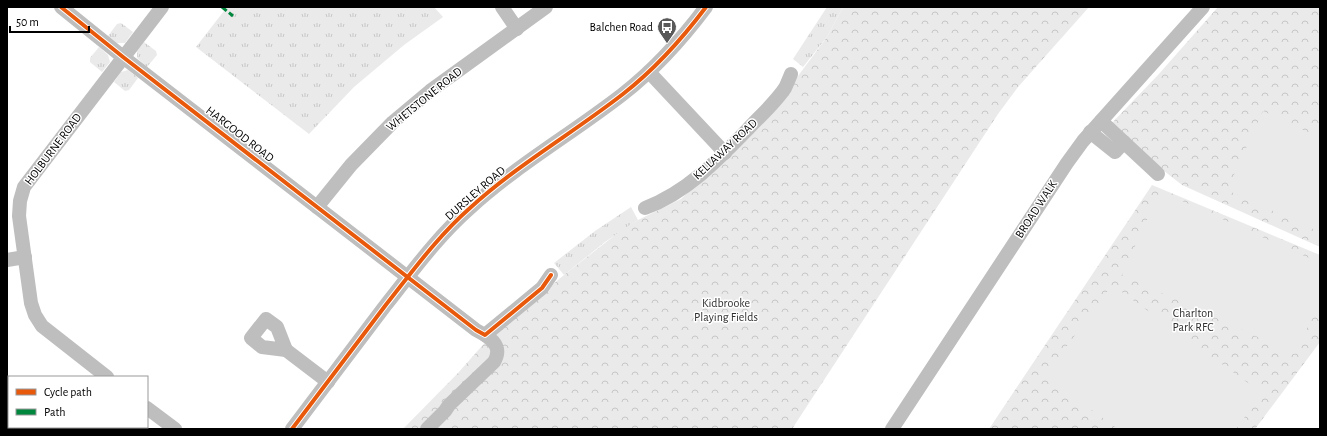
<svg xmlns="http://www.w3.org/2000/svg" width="1327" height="436" viewBox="0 0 1327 436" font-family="'Alegreya Sans',sans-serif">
<defs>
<pattern id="grass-tufts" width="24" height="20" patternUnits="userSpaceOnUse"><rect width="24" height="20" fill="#eaeaea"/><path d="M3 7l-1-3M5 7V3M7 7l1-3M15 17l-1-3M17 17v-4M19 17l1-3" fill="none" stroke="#c7c7c7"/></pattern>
<pattern id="park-crowns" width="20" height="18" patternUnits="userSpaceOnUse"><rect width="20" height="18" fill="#eaeaea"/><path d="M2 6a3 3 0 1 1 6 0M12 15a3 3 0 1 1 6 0" fill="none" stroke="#c7c7c7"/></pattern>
</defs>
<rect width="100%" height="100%" fill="#fff"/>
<g fill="url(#grass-tufts)">
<path d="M227,7H434L443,17L404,45L354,87L309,134L196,47Z"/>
<path d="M827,7H843L827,37L803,67L793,59Z"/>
<path d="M121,23L133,32L125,43H117L108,36L117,24Z"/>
<path d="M144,42L156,51L157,55L147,67L137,58V51Z"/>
<path d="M99,47L108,55L110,62L102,72L90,62V58Z"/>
<path d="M128,70L138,78L129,90L125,91L114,82L121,72Z"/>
<path d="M631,207L638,220L605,242L564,275L554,263L595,231Z"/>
</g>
<g fill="url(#park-crowns)">
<path d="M843,7H1089L1018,87L998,114L792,429H403L458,373L489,338L564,275L619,232L638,220L681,199L702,179L792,84L827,37Z"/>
<path d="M1218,7H1320V247L1182,185L1108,127L1158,75Z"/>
<path d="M1152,185L1320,255V342L1255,429H989Z"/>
</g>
<g fill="#eaeaea">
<path d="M1263,111L1320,138V232L1227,190Z"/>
<path d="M1160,191L1320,263V300L1295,354L1122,275Z"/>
<path d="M1112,285L1262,393L1236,429H1118L1045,376Z"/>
</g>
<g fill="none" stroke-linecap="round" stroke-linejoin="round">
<g stroke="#bebebe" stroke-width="14">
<path d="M61,7L123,57L476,330L485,335L542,288L551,275"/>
<path d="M502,7L517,29"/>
<path d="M649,72L725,153"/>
<path d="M1101,121L1158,174"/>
<path d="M1090,132L1115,152L1124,142"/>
<path d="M317,207L351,165L393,122L430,91L546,7"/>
<path d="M645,208C686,193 718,160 748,129C760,116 775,103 785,88C787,84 789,79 791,74"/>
<path d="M7,260L25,257"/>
<path d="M266,319L277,327L286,350L262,347L251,338Z"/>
<path d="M286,350L328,382"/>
<path d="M107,377L42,326L35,315L31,303L19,216L20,201L24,187L162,7"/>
<path d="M147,408L175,429"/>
<path d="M292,429C323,388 354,347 385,306C412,272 437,237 470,208C517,165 573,133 623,94C655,69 682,39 706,7"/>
<path d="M427,429L445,411L449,405L494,362C501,350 496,342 485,335"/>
<path d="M892,429L1067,163L1083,141L1203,7"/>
</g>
<path stroke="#00873e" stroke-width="3" stroke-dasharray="6 3" stroke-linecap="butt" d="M222,7L233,16"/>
<g stroke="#fff" stroke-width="6">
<g id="cycleway">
<path d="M61,7L123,57L476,330L485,335L542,288L551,275"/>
<path d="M292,429C323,388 354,347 385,306C412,272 437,237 470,208C517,165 573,133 623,94C655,69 682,39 706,7"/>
</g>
</g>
<use href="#cycleway" stroke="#e8590c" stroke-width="4"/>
</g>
<defs>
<g id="bus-pin" transform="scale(1)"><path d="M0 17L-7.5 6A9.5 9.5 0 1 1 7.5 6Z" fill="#595959" stroke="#fff"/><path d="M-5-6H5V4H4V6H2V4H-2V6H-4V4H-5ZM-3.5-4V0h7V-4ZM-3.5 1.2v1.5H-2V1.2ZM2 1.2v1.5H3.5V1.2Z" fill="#fff"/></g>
</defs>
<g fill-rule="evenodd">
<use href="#bus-pin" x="667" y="27"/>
</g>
<g text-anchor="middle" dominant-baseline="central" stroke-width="3" stroke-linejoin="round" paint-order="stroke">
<g font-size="12" fill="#000" stroke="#fff" text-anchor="end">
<text x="653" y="27">Balchen Road</text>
</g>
<g font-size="12" fill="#000" stroke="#fff">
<text transform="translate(424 99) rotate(-39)">WHETSTONE ROAD</text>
<text transform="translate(240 134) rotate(38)">HARGOOD ROAD</text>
<text transform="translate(53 149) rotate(-53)">HOLBURNE ROAD</text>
<text transform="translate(725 149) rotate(-43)">KELLAWAY ROAD</text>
<text transform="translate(475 193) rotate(-41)">DURSLEY ROAD</text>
<text transform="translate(1036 209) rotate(-57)">BROAD WALK</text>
</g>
<g font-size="12" fill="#2f2f2f" stroke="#fff">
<text x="726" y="303">Kidbrooke<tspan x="726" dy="14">Playing Fields</tspan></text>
<text x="1193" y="313">Charlton<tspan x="1193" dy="14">Park RFC</tspan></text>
</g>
</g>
<rect width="1327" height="436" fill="none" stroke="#000000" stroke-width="16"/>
<rect x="8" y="376" width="140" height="52" fill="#ffffff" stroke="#999999"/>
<rect x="16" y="389" width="20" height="6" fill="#e8590c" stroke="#999999"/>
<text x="44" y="396" font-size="12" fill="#000000">Cycle path</text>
<rect x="16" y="409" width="20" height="6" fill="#00873e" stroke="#999999"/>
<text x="44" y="416" font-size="12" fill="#000000">Path</text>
<path d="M10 26v6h79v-6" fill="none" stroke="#000000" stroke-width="2"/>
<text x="16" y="26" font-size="12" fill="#000000" stroke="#ffffff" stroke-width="3" paint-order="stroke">50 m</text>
</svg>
